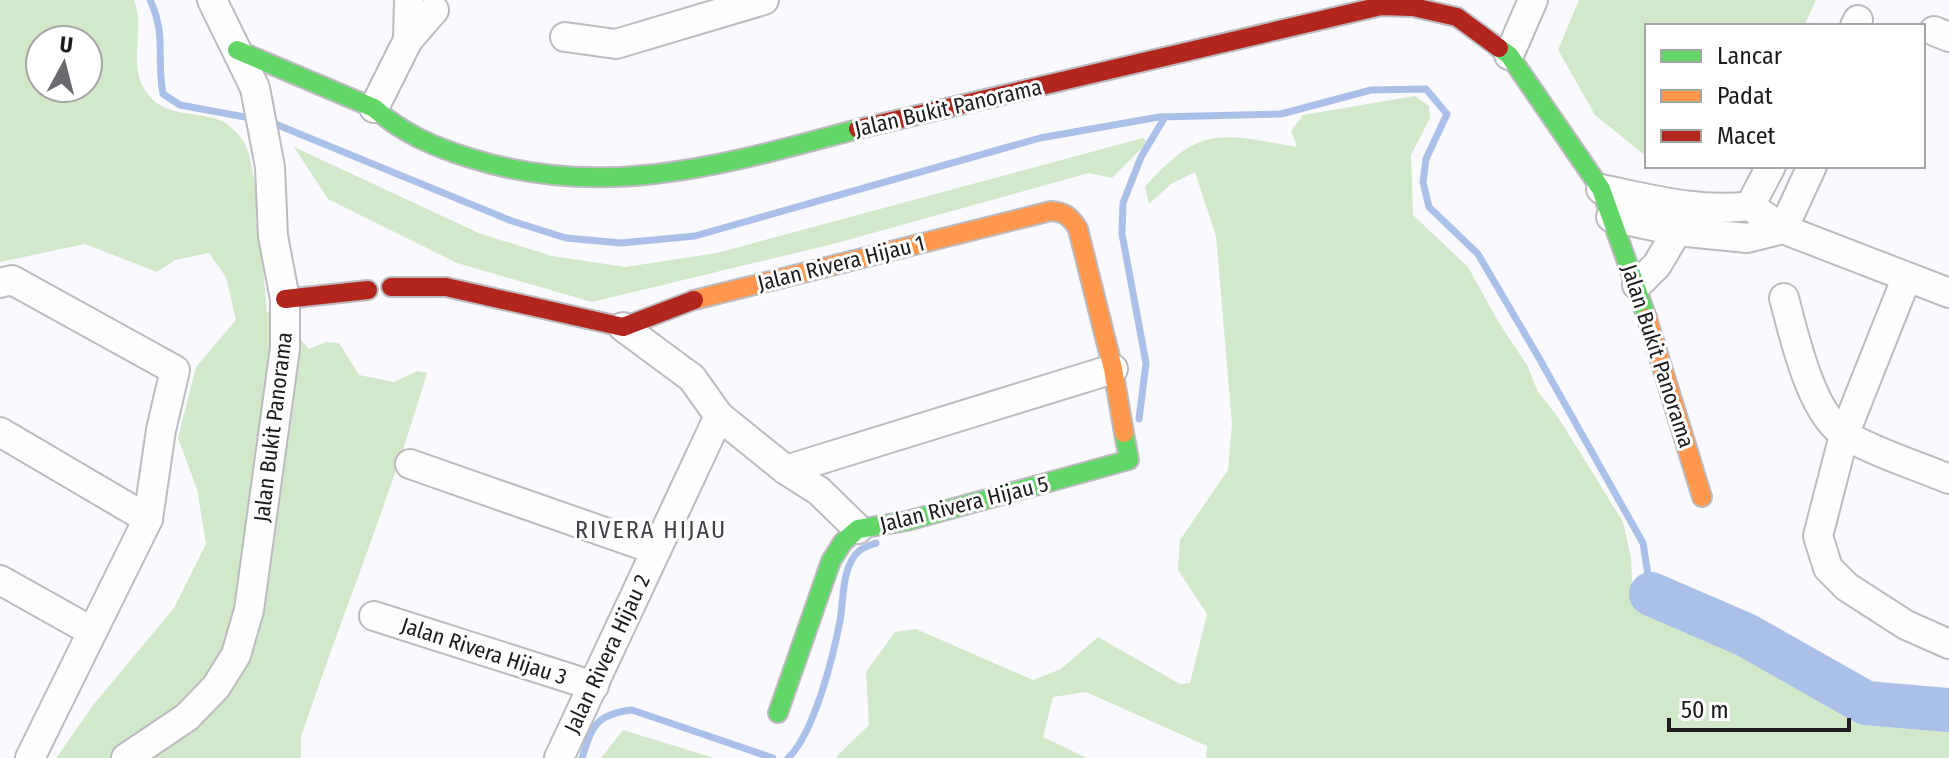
<svg xmlns="http://www.w3.org/2000/svg" width="1949" height="758" viewBox="0 0 1949 758" font-family="'Fira Sans Condensed',sans-serif">
<rect width="100%" height="100%" fill="#faf9fd"/>
<g fill="#d1e8cb" fill-rule="evenodd">
<path d="M0,0H134C145,26 130,60 142,85C160,120 192,109 222,121C227,123 241,136 244,142C259,169 263,276 267,312L280,315L309,349L326,342L339,343L359,375L394,382L417,371L427,373C391,496 342,615 301,737V758H56L94,704L174,608L206,544L197,489L178,438L196,367L236,320L226,277L209,253L175,260L157,272L85,244L0,262ZM40,40H88V88H40Z"/>
<path d="M1579,0H1816L1804,26H1647V157L1595,115L1558,50Z"/>
<path d="M1415,96L1429,106L1430,118L1411,155L1413,215L1468,267L1499,323L1527,365L1538,392L1558,417L1623,522L1631,558L1632,585L1643,603L1669,617L1705,624L1791,676L1820,699L1862,714L1949,719V758H1206L1207,746L1086,692L1053,697L1043,737L1087,758H835L869,725L866,672L895,632L916,629L1033,680L1061,669L1098,637L1180,684L1190,683L1207,614L1178,570L1180,540L1228,470L1232,424L1216,236L1195,172L1171,184L1149,204L1145,187C1200,124 1221,134 1297,147L1291,131L1303,115Z"/>
<path d="M1143,138L1148,142L1112,178L1089,173L833,244L592,302L457,263L328,199L294,147L481,234L552,256L625,267L717,253Z"/>
<path d="M623,730L714,758H601Z"/>
</g>
<g fill="none" stroke-linecap="round" stroke-linejoin="round">
<g stroke="#abc0e9" stroke-width="7">
<path d="M150,0C167,36 156,58 163,94L180,105L256,119"/>
<path d="M268,121L512,221L566,238L621,243L695,236L1040,138L1159,117L1281,114L1371,90L1426,89L1447,114L1426,159L1423,182L1429,207L1478,254L1539,358L1643,543L1651,594"/>
<path d="M1139,419L1146,363L1122,234L1123,203L1141,157L1165,117"/>
<path d="M582,758C592,726 596,714 632,710L773,758"/>
<path d="M788,758C814,734 833,657 840,621C844,600 841,567 859,551C863,547 871,545 876,543"/>
</g>
<path stroke="#abc0e9" stroke-width="44" d="M1651,594L1746,635L1866,703L1949,710"/>
<g stroke="#bcbbbf" stroke-width="32">
<g id="street">
<path d="M1855,26L1858,20"/>
<path d="M1934,31L1949,37"/>
<path d="M565,37L616,44L764,0"/>
<path d="M408,40L409,0"/>
<path d="M1509,55L1533,0"/>
<path d="M374,108L408,40L434,10"/>
<path d="M1601,189C1650,199 1700,213 1750,206"/>
<path d="M1750,206L1783,229L1949,293"/>
<path d="M1750,206L1771,166"/>
<path d="M1611,217L1677,231L1747,238L1783,229L1812,166"/>
<path d="M1906,279L1844,435L1818,536L1828,568L1847,587L1906,625L1949,644"/>
<path d="M0,283L12,280L175,370L161,430L148,519L30,758"/>
<path d="M1637,285L1657,265L1677,231"/>
<path d="M1784,298C1794,335 1811,416 1847,436C1878,454 1916,465 1949,479"/>
<path d="M623,327L692,378L719,416L786,470L819,491L858,529"/>
<path d="M0,432L148,519"/>
<path d="M410,464L656,550"/>
<path d="M786,470L1113,369"/>
<path d="M0,580L91,631"/>
<path d="M374,616L594,686"/>
<path d="M126,758L187,717L216,687L236,655L249,610L285,348V299L273,236L270,167L255,88L212,0"/>
<path d="M559,758L719,416"/>
</g>
</g>
<g stroke="#bcbbbf" stroke-width="22">
<g id="fast">
<path d="M1499,48L1509,55L1601,189L1647,318"/>
<path d="M237,50L374,108C402,133 434,147 470,158C606,201 726,164 858,129"/>
<path d="M778,713L831,561L843,542L858,529L907,521L1129,460L1124,433"/>
</g>
</g>
<g stroke="#bcbbbf" stroke-width="22">
<g id="slow">
<path d="M694,300L1051,211C1065,212 1071,217 1078,229L1113,369L1124,433"/>
<path d="M1647,318L1702,497"/>
</g>
</g>
<g stroke="#bcbbbf" stroke-width="22">
<g id="jam">
<path d="M858,129L1381,6L1413,7L1457,17L1499,48"/>
<path d="M391,287H446L623,327L694,300"/>
<path d="M285,299L368,290"/>
</g>
</g>
<use href="#street" stroke="#fefeff" stroke-width="28"/>
<use href="#fast" stroke="#63d668" stroke-width="18"/>
<use href="#slow" stroke="#ff974d" stroke-width="18"/>
<use href="#jam" stroke="#b3261e" stroke-width="18"/>
</g>
<g text-anchor="middle" dominant-baseline="central" stroke-width="6" stroke-linejoin="round" paint-order="stroke">
<g font-size="22" fill="#1c1c1f" stroke="#fff">
<text transform="translate(948 108) rotate(-13)">Jalan Bukit Panorama</text>
<text transform="translate(841 263) rotate(-14)">Jalan Rivera Hijau 1</text>
<text transform="translate(1658 356) rotate(72)">Jalan Bukit Panorama</text>
<text transform="translate(273 427) rotate(-83)">Jalan Bukit Panorama</text>
<text transform="translate(964 504) rotate(-14)">Jalan Rivera Hijau 5</text>
<text transform="translate(484 651) rotate(18)">Jalan Rivera Hijau 3</text>
<text transform="translate(607 654) rotate(-65)">Jalan Rivera Hijau 2</text>
</g>
<g font-size="24" letter-spacing="2" fill="#413f47" stroke="#fff">
<text x="651" y="530">RIVERA HIJAU</text>
</g>
</g>
<rect x="1645" y="24" width="280" height="144" fill="#ffffff" stroke="#a4a4a5" stroke-width="2"/>
<rect x="1661" y="50" width="40" height="12" fill="#63d668" stroke="#a4a4a5" stroke-width="2"/>
<text x="1717" y="64" font-size="24" fill="#1c1c1f">Lancar</text>
<rect x="1661" y="90" width="40" height="12" fill="#ff974d" stroke="#a4a4a5" stroke-width="2"/>
<text x="1717" y="104" font-size="24" fill="#1c1c1f">Padat</text>
<rect x="1661" y="130" width="40" height="12" fill="#b3261e" stroke="#a4a4a5" stroke-width="2"/>
<text x="1717" y="144" font-size="24" fill="#1c1c1f">Macet</text>
<g transform="translate(64 64) rotate(7)"><circle r="38" fill="#ffffff" stroke="#a4a4a5" stroke-width="2"/>
<path d="M0-6L14 30L0 20L-14 30Z" fill="#6a696d"/>
<text y="-12" font-size="22" font-weight="bold" text-anchor="middle" fill="#1c1c1f">U</text>
</g>
<path d="M1669 718v12h180v-12" fill="none" stroke="#1c1c1f" stroke-width="4"/>
<text x="1681" y="718" font-size="24" fill="#1c1c1f" stroke="#ffffff" stroke-width="6" paint-order="stroke">50 m</text>
</svg>
